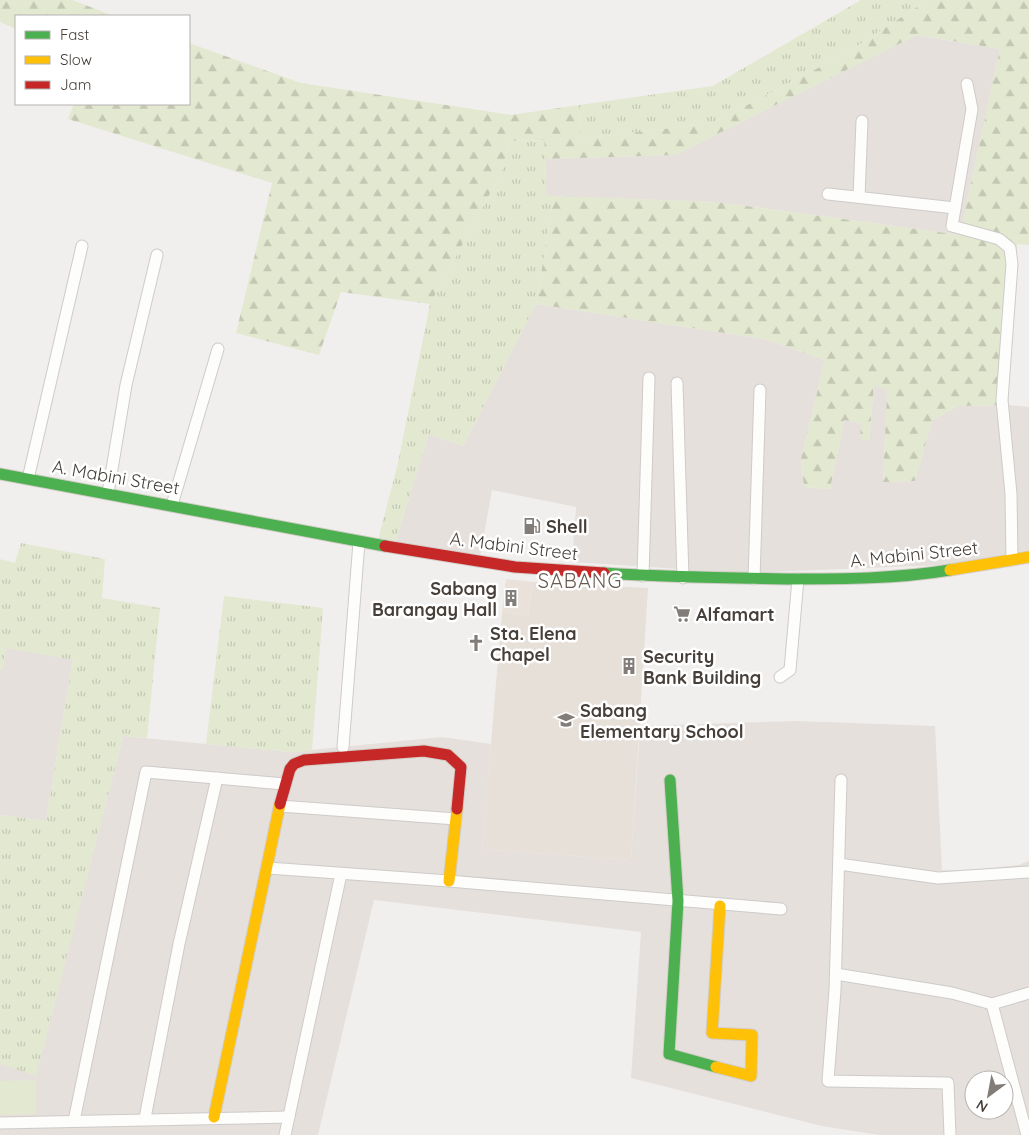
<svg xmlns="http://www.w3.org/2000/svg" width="1029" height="1135" viewBox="0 0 1029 1135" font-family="Quicksand,sans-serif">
<defs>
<pattern id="grass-tufts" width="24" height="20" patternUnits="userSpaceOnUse" patternTransform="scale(1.25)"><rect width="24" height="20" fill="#e3e8d0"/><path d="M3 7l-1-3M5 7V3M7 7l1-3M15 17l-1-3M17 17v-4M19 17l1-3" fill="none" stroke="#c4c8b3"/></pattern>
<pattern id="forest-firs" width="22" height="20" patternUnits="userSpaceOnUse" patternTransform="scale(1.25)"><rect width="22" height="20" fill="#e3e8d0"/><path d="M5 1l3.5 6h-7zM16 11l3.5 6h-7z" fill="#c4c8b3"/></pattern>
</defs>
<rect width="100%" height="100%" fill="#f1efed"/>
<g fill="#e5e0db" fill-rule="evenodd">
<path d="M917,35L1000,49L960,235L717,202L545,196L546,159L675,155Z"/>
<path d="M536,304L764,339L825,360L801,459L804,487L830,489L844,420L861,423L869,440L874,385L887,390L883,482L915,481L932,420L958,406L1008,405L1029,407V550L944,565L742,573L572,562L576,507L492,490L480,557L395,543L429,434L463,446Z"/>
<path d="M6,648L73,659L46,821L0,815V670H2Z"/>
<path d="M797,721L935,726L942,870H970L1018,865L1029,861V1135H879L822,1126L631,1078L641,932L374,900L318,1135H0V1064L36,1075L123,736L290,752L442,737L491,744L482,849L631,860L640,726ZM974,1080H1004V1110H974Z"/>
</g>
<path fill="#ebe1db" d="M506,579L534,582L528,616L502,612Z"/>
<path fill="#e7e0d9" d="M534,582L648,588L631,860L482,849L502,612L528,616Z"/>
<g fill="url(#grass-tufts)">
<path d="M861,0H928L843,55L713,123L580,139L579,105L713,86Z"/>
<path d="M544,140L546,159L545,195L554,196L536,304L463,446L429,434L395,543L378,540L398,463L430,304L500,175L510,141Z"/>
<path d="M21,543L105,559L102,598L160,608L147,738L123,736L36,1076L0,1064V815L46,821L73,660L6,648L2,670H0V559L15,563Z"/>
<path d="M224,596L323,608L312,751L290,752L206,744Z"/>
</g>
<g fill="url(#forest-firs)">
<path d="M0,0H72L114,16H16V29L0,22Z"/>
<path d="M928,0H1029V245L1017,244L1008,405L958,406L932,420L915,481L883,482L887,391L874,385L869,440L860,439L861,423L844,420L830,489L804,487L801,459L825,360L764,339L536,304L554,196L717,202L960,235L1000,49L917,35L675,155L546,159L544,140L510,141L500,175L430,304L341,292L319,355L236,333L272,183L68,119L74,104H189V43L301,83L511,115L579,105L580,139L713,123L843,55Z"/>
</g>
<path fill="#e3e8d0" d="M36,1080V1114L0,1115V1081Z"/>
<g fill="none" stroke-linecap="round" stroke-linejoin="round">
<g stroke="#cecbc9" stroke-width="13">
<g id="street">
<path d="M967,84L972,109L952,226L999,239L1010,248L1012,264L1002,400L1011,494L1012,560"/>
<path d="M828,194L955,208"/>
<path d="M859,197L862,121"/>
<path d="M677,383L683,578"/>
<path d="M28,479L82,246"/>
<path d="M108,493L126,385L157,255"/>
<path d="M172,505L218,349"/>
<path d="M643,576L649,378"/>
<path d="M754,579L760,390"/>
<path d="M780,677L790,670L798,579"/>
<path d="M343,747L359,542"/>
<path d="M841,780L835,990L828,1081L948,1083L950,1135"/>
<path d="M280,806L456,819"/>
<path d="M839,864L938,878L1029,872"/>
<path d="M268,868L449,881L781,909"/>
<path d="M836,974L952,993L992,1004L1029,993"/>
<path d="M992,1004L1027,1135"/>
<path d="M145,1118L179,944L217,778"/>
<path d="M74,1121L146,772L284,784"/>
<path d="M0,1123L289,1117"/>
<path d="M285,1135L341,874"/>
</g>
</g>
<g stroke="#d3cdc7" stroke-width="13">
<g id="fast">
<path d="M0,474L385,546"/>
<path d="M604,573C665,577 726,578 787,579C842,579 896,579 950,570"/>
<path d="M670,780L678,901L669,1054L716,1067"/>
</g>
</g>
<g stroke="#d3cdc7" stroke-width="13">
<g id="slow">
<path d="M950,570L1029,557"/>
<path d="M449,881L457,809"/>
<path d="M716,1067L751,1076L752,1035L712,1033L720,906"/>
<path d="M214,1117L280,804"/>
</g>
</g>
<g stroke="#d3cdc7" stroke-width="13">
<g id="jam">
<path d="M385,546L515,567L604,573"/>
<path d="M280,804L290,769L294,764L304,760L424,751L448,755L461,767L457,809"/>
</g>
</g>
<use href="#street" stroke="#fdfdfc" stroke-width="11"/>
<use href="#fast" stroke="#4caf50" stroke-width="11"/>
<use href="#slow" stroke="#ffc107" stroke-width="11"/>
<use href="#jam" stroke="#c62828" stroke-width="11"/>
</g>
<defs>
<g id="fuel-bare" transform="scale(1.35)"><path d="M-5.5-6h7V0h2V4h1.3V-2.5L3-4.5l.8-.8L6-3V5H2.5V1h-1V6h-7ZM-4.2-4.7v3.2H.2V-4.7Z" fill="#827d78" stroke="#fff" stroke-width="2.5" paint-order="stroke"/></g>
<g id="building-bare" transform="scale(1.35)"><path d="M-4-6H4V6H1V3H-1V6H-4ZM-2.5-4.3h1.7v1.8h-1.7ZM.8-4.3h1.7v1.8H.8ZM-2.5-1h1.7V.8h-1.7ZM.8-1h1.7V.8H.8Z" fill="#827d78" stroke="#fff" stroke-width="2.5" paint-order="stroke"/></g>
<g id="supermarket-bare" transform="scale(1.35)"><path d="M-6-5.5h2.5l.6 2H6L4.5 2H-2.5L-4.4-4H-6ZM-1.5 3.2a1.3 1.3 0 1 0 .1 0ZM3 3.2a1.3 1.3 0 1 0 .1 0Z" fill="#827d78" stroke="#fff" stroke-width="2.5" paint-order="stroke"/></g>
<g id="church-bare" transform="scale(1.35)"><path d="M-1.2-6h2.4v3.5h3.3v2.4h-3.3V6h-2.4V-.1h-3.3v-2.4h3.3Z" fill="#827d78" stroke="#fff" stroke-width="2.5" paint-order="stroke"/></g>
<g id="school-bare" transform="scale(1.35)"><path d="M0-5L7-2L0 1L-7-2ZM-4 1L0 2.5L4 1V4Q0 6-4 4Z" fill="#827d78" stroke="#fff" stroke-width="2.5" paint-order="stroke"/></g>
</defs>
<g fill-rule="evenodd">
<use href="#fuel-bare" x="532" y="526"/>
<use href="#building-bare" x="511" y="598"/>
<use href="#supermarket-bare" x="682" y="614"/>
<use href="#church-bare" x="476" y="643"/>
<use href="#building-bare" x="629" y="666"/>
<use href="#school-bare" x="566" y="720"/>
</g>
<g text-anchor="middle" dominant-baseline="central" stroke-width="5" stroke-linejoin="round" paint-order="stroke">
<g font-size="18" fill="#473f39" stroke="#fff">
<text transform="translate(116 477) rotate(10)">A. Mabini Street</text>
<text transform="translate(514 546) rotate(7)">A. Mabini Street</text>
<text transform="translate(914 554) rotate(-6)">A. Mabini Street</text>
</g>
<g font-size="18" font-weight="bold" fill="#473f39" stroke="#fff" text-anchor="start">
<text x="546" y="526">Shell</text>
<text x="497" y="588" text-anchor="end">Sabang<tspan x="497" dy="21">Barangay Hall</tspan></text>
<text x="696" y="614">Alfamart</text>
<text x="490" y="633">Sta. Elena<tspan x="490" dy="21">Chapel</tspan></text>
<text x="643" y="656">Security<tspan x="643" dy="21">Bank Building</tspan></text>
<text x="580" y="710">Sabang<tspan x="580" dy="21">Elementary School</tspan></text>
</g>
<g font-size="20" letter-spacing="1" fill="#685b52" stroke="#fff">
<text x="580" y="580">SABANG</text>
</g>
</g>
<rect x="15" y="15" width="175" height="90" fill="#ffffff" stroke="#b5b2b0"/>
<rect x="25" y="31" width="25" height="8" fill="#4caf50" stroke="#b5b2b0"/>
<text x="60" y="40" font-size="15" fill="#473f39">Fast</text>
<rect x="25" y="56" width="25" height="8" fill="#ffc107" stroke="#b5b2b0"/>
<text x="60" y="65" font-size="15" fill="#473f39">Slow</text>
<rect x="25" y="81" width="25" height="8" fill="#c62828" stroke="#b5b2b0"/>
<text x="60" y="90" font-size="15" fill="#473f39">Jam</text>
<g transform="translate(989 1095) rotate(212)"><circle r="24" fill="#ffffff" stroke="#b5b2b0"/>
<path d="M0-4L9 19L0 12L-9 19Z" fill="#827d78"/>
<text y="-8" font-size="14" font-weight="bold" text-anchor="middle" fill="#473f39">N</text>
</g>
</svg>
